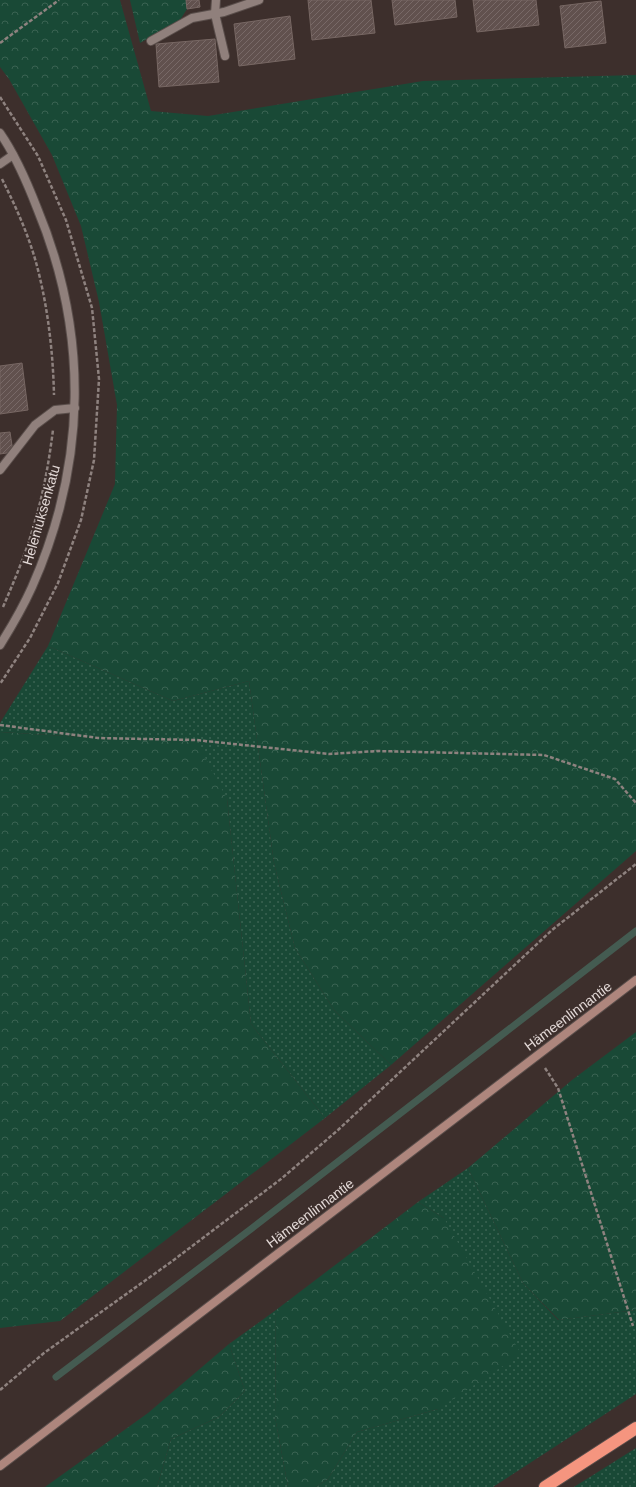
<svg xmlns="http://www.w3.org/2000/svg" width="636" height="1487" viewBox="0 0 636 1487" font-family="Helvetica,sans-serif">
<defs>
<pattern id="grass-dots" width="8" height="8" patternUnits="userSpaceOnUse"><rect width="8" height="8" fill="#194936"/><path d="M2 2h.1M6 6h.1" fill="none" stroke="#3a6352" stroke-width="1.8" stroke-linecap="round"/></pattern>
<pattern id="forest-crowns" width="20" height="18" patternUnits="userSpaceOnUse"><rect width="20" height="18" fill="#194936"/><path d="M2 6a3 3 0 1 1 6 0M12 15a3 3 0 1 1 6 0" fill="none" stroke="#3a6352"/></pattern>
<pattern id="building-hatch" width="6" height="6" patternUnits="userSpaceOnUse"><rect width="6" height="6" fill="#61514e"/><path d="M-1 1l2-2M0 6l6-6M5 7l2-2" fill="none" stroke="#786967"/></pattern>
</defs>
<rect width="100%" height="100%" fill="#3d2f2c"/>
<g fill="url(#grass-dots)">
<path d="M48,646L173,701L249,681L274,863L295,948L334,1010L391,1065L325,1118L251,1024L227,799L161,738H98L0,732V723Z"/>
<path d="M468,1168L523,1283L558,1320L636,1310V1394L493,1487H316L328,1479L357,1432L438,1409L444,1218L418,1202Z"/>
<path d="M276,1310L275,1417L288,1487H157L171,1439L219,1417L245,1391L229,1344Z"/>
<path d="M636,1448V1487H574Z"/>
</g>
<g fill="url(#forest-crowns)">
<path d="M0,0H120L151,111L208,116L423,81L636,75V851L391,1065L334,1010L295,948L274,863L249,681L173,701L48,646L115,484L117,405L99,302L81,226L52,155L9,79L0,67Z"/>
<path d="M130,0H186L187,9L180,20L140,43Z"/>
<path d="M0,732L98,738H161L196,740L227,799L251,1024L325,1118L60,1321L0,1328Z"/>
<path d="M636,1032V1310L559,1320L523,1283L468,1168L572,1080Z"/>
<path d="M418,1202L444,1218L521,1354L438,1409L357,1432L328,1479L316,1487H288L275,1417L276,1310Z"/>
<path d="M229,1344L245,1391L219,1417L171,1439L157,1487H45L148,1413Z"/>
</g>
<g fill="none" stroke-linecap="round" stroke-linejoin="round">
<path stroke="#445b51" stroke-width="7" d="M56,1377L251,1229L636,931"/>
</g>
<g fill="url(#building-hatch)" stroke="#776763">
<path d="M186,0H199L200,7L187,9Z"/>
<path d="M308,0H371L375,33L312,40Z"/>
<path d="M392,0H455L457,17L395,25Z"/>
<path d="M473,0H536L539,25L477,32Z"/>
<path d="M601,1L606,43L565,48L560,6Z"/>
<path d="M290,16L295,59L239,66L234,24Z"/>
<path d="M215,39L219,82L159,87L156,44Z"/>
<path d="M22,363L28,410L0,414V366Z"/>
<path d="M10,432L13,452L0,454V433Z"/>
</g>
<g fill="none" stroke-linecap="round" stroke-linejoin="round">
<g stroke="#5a4e4b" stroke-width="10">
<g id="service">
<path d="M216,0L215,14L225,56"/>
<path d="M151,41L192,18L224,12L259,0"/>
<path d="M0,164L13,155"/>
<path d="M0,470L35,425L55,410L75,408"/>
</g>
</g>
<g stroke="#5a4e4b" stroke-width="10">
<path id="minor" d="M0,133C16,156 27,182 37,208C89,333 87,463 32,587C23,607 12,626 0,645"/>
</g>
<g stroke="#5a4e4b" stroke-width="10">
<path id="secondary" d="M0,1466L636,980"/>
</g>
<g stroke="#5a4e4b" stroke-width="14">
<path id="motorway" d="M545,1487L636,1428"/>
</g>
<g stroke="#8e827f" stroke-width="2.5" stroke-dasharray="4 2" stroke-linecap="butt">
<path d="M0,43L59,0"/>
<path d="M0,97L38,156L66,220L92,308L99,379L94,460L81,520L58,583L30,638L0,684"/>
<path d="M2,179C16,207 29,236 37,266C48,308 53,352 54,395"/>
<path d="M3,607C15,579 27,551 35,521C44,491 49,461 53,430"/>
<path d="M0,725L98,738L196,740L329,754L377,751L544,755L615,779L636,803"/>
<path d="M545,1068L558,1088L633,1326"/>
<path d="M0,1390L44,1353L171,1262L281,1179L338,1130L552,930L636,864"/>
</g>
<use href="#service" stroke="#90807c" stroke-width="8"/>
<use href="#minor" stroke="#90807c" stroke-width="8"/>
<use href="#secondary" stroke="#ae867d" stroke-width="8"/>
<use href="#motorway" stroke="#f5957f" stroke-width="12"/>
</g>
<g text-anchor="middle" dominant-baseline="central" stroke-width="3.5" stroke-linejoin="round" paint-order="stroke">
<g font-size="14" fill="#e4dad8" stroke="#3d2f2c">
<text transform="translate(41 515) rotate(-74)">Heleniuksenkatu</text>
<text transform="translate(568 1016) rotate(-37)">Hämeenlinnantie</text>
<text transform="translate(310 1213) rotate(-37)">Hämeenlinnantie</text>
</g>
</g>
</svg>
